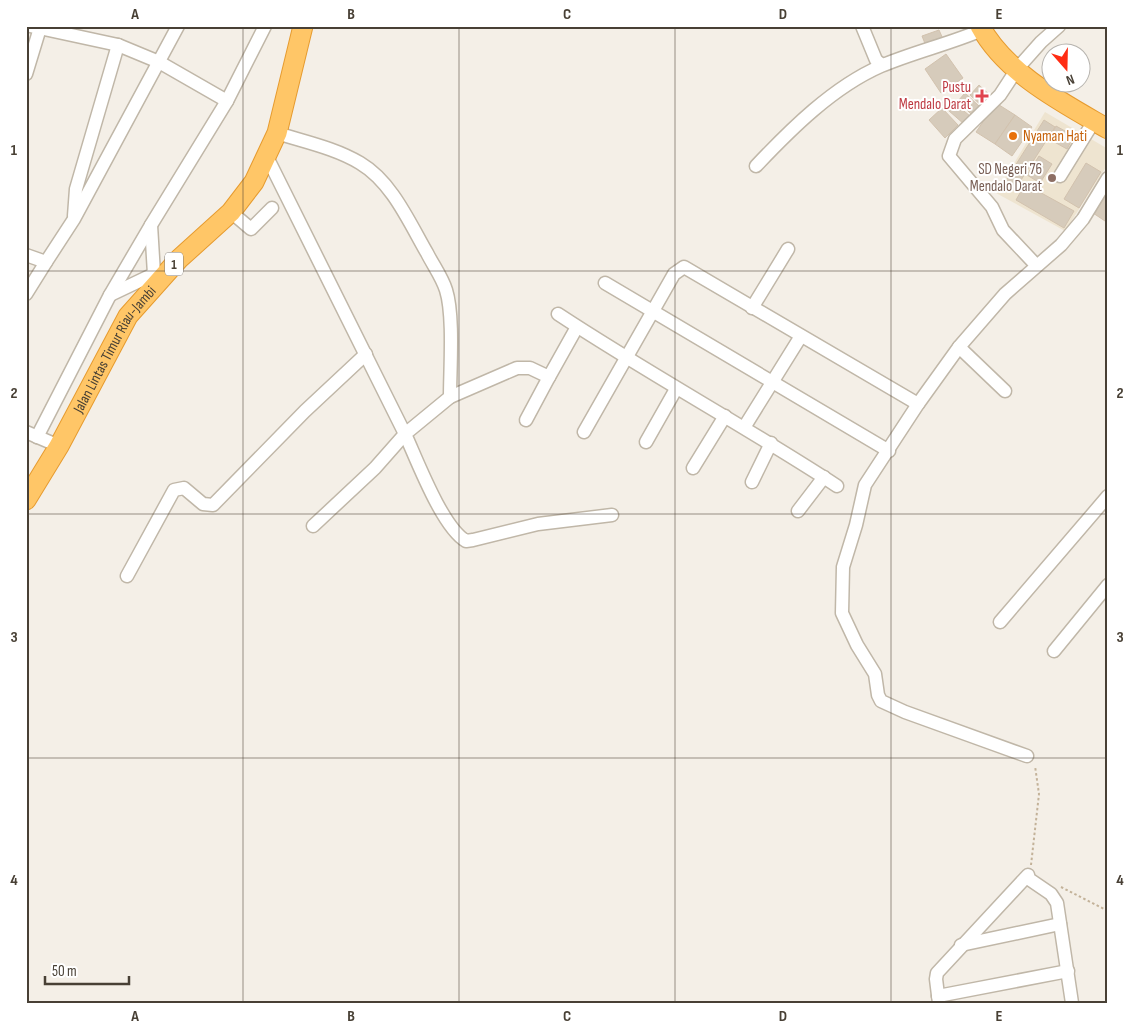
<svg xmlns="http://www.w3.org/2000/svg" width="1134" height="1029" viewBox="0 0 1134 1029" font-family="'Sofia Sans Condensed',sans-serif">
<rect width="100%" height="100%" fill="#f4efe7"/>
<path fill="#eee4d0" d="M1045,112L1108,149V164L1065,231L996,193Z"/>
<g fill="#d6cbbb" stroke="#d2c2ae">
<path d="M939,30L943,39L926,46L922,36Z"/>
<path d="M946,54L963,78L941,93L925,69Z"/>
<path d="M979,85L993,98L984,108L970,95Z"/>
<path d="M965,93L979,106L971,114L958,101Z"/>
<path d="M947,97L970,116L964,124L941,104Z"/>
<path d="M996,103L1015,115L995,144L976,132Z"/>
<path d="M942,108L958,125L945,138L929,120Z"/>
<path d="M1015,115L1032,127L1012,156L995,144Z"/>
<path d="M1044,120L1055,127L1014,191L1003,185Z"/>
<path d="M1056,126L1074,136L1067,149L1049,139Z"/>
<path d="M1039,156L1052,164L1040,183L1027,175Z"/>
<path d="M1086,163L1101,172L1079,208L1064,199Z"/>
<path d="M1025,184L1074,211L1064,228L1016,200Z"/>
<path d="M1108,189V216L1105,221L1093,213Z"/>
</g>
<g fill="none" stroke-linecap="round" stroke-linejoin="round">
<g stroke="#c0b7a8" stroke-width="15">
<g id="minor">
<path d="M30,26L118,45L159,62L227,101"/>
<path d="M862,26L876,60L882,65"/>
<path d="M26,74L40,28"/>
<path d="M277,133C305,142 335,148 360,163C392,182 409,222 427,253C433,265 442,277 446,290C454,315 450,369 450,397L405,434C417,460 442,527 466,541L473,540L538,524L612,515"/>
<path d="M267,157L405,434L375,468L313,526"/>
<path d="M756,166C791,129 833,87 881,66C914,52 949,44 982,30"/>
<path d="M1060,176L1094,121"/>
<path d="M231,212L251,229L272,208"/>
<path d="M74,216L76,189L118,45"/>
<path d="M26,255L46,262L26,294"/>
<path d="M46,262L74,219L178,26"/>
<path d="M1036,265L1003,230L992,207L949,156L955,139L1000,95L1017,69L1041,42L1059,26"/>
<path d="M160,279L154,274L151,225L227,101L265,26"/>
<path d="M605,283L889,451"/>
<path d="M110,295L154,274"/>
<path d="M752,308L788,249"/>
<path d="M558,314C649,374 745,426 837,486"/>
<path d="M959,347L1005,391"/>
<path d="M450,397L517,368H530L549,377L577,327"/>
<path d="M526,420L549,377"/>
<path d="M745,426L801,336"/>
<path d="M26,432L59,446"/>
<path d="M584,432L674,274L684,267L918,404"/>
<path d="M37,437L110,295L151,225"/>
<path d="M646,442L676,389"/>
<path d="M693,468L725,416"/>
<path d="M752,482L771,443"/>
<path d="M798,511L824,477"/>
<path d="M127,576L174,490L184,488L203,504L213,505L305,411L366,354"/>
<path d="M1000,622L1108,496"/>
<path d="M1054,651L1108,585"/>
<path d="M1027,756L905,712L881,701L878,695L875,674L857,645L842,613L843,567L856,525L865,485L918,404L959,347L1005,294L1061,245L1083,219L1108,178"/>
<path d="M961,945L1060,924"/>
<path d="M938,996L1068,971"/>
<path d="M939,1003L936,979L937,973L1028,875L1029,879L1051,894L1057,903L1072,1003"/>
</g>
</g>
<g stroke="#e69b2f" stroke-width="21">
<g id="highway">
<path d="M980,26C1006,74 1063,103 1108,129"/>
<path id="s1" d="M26,500L59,446L128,316L179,259L231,212L254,182L277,133L303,26"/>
</g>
</g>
<g stroke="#c3b299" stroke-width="2" stroke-dasharray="2.5 2.5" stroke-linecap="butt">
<path d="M1031,865L1039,794L1035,766"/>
<path d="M1061,887L1108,911"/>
</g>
<use href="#minor" stroke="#fff" stroke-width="12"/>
<use href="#highway" stroke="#ffc667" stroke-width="19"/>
</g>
<path fill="none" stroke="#484035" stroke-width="1" stroke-opacity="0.55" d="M243,26V1003M459,26V1003M675,26V1003M891,26V1003M26,271H1108M26,514H1108M26,758H1108"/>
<path fill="#e0444e" stroke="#fff" stroke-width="2" d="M979.5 88.5h5v5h5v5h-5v5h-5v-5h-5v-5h5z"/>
<circle fill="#e8710a" stroke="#fff" stroke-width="2" cx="1013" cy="136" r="5"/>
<circle fill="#8d6e63" stroke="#fff" stroke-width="2" cx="1052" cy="178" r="5"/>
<g text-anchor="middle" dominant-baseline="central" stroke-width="4" stroke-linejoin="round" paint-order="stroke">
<rect fill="#fff" stroke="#7f7972" stroke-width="1" x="165" y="252.5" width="18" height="23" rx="4"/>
<g font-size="14" font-weight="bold" fill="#484035">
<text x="174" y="264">1</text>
</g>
<g font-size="15" fill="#be3a42" stroke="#fff" text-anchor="end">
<text x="971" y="87">Pustu<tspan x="971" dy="17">Mendalo Darat</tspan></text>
</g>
<g font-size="15" fill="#c56008" stroke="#fff" text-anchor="start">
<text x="1023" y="136">Nyaman Hati</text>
</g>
<g font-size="15" fill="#785e54" stroke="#fff" text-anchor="end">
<text x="1042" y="169">SD Negeri 76<tspan x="1042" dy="17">Mendalo Darat</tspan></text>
</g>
<g font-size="15" fill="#484035" stroke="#fff">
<text stroke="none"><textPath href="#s1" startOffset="175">Jalan Lintas Timur Riau-Jambi</textPath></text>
</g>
</g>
<rect width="1134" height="1029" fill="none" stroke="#ffffff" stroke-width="55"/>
<g transform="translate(1066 68) rotate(160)"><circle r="24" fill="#ffffff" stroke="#b6b3ae"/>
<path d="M0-4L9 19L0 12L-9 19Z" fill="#ff2c13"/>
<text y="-8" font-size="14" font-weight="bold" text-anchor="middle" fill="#484035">N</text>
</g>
<path d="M45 976v8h84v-8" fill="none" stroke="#484035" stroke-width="2.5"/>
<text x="52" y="976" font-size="15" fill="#484035" stroke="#ffffff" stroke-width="4" paint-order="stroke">50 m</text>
<rect x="28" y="28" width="1078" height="974" fill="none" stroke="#484035" stroke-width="2"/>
<g font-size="16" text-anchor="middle" font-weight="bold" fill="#484035">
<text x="135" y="19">A</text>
<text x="351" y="19">B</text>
<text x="567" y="19">C</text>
<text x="783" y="19">D</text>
<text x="999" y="19">E</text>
<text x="14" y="155">1</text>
<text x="1120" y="155">1</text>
<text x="14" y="398">2</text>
<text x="1120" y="398">2</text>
<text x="14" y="642">3</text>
<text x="1120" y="642">3</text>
<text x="14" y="885">4</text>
<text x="1120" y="885">4</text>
<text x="135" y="1021">A</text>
<text x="351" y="1021">B</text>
<text x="567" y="1021">C</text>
<text x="783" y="1021">D</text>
<text x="999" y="1021">E</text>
</g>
</svg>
